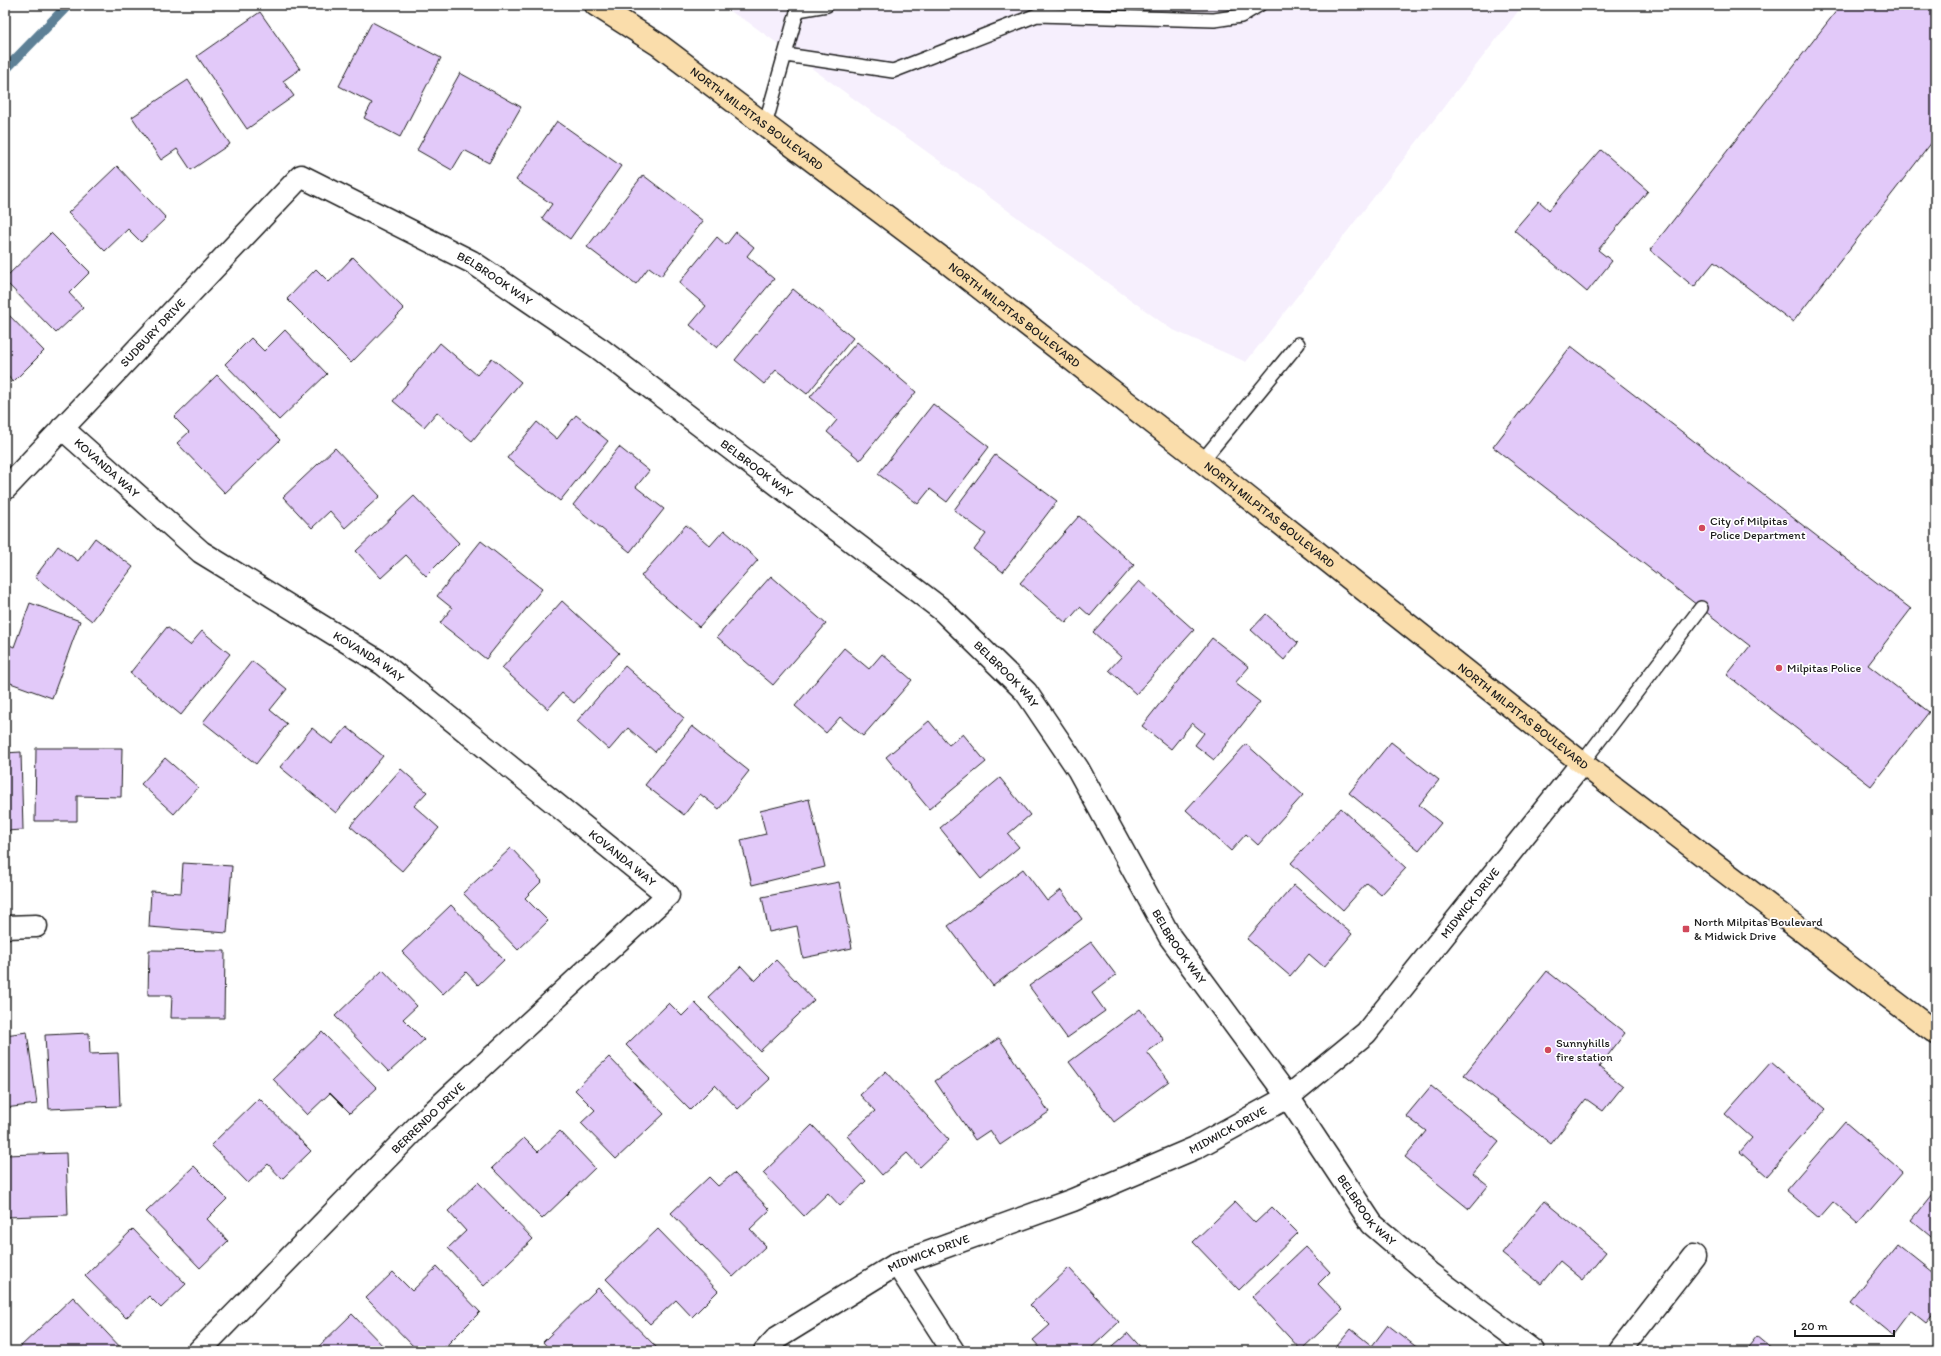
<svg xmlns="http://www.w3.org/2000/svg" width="1941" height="1356" viewBox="0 0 1941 1356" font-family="Itim,sans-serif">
<rect width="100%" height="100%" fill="#fff"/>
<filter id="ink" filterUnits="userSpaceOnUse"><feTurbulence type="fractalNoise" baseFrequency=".025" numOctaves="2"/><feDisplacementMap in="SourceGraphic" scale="8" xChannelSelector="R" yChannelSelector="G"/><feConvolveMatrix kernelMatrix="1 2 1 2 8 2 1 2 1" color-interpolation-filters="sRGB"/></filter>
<g filter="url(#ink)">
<path fill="#f6effd" d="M719,5H1523L1246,362L1171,329L748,22Z"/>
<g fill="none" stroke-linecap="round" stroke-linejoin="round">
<path stroke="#5d8096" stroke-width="10" d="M5,70L68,5"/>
</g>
<g fill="#e2c9f9" stroke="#1c1c1c">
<path d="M1841,5H1936V137L1793,322L1714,262L1694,287L1650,250Z"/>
<path d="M260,12L300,69L283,81L294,96L247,129L197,56Z"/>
<path d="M372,22L441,58L400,137L364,118L372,103L339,86Z"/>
<path d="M460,73L521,107L489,163L464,150L452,170L417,150Z"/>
<path d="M188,80L230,144L191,170L177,149L161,160L132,117Z"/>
<path d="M557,121L621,166L570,239L542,218L552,204L516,180Z"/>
<path d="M1601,150L1648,191L1598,250L1612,261L1587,292L1514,230L1539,201L1549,210Z"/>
<path d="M117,166L166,218L141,242L128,229L105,251L68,213Z"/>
<path d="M643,175L703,221L661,276L649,267L636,284L587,247Z"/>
<path d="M736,232L754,247L747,256L774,279L717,348L690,325L706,306L679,283L717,237L726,245Z"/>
<path d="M51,233L90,272L69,293L83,308L56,333L5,281V278Z"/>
<path d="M353,257L404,309L351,363L287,299L316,269L329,282Z"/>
<path d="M793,289L853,338L807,394L776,370L764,384L735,360Z"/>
<path d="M5,311L44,351L13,382L5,373Z"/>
<path d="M285,330L327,374L279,420L225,364L251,338L264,351Z"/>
<path d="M857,342L916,392L860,460L827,432L837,420L810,397Z"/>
<path d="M440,343L477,375L492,358L521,382L472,441L437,412L424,427L393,401Z"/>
<path d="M1571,346L1911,609L1868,665L1929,712L1871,786L1727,675L1750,646L1493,447Z"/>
<path d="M217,375L280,440L225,493L177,443L189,432L174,417Z"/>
<path d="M933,404L989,447L947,502L930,489L918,504L878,474Z"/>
<path d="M576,415L608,441L560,501L507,458L537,422L557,439Z"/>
<path d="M619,447L649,471L636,487L664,509L630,552L573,505Z"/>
<path d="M335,448L380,496L345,528L330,511L312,528L283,497Z"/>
<path d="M995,455L1057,501L1003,572L974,550L986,534L954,510Z"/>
<path d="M414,496L459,543L426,576L406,555L381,578L356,551Z"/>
<path d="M1079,516L1134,565L1090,616L1080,607L1066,623L1020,583Z"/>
<path d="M686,525L710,546L724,530L758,560L699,627L641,576Z"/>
<path d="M95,538L133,567L92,621L35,577L58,546L78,561Z"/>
<path d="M481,541L542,589L486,659L440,623L452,608L437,596Z"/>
<path d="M771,576L826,624L773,685L717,637Z"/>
<path d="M1139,581L1194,630L1136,694L1109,670L1121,657L1093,632Z"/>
<path d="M562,601L619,653L574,703L562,693L548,709L502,668Z"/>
<path d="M30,603L80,621L52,698L5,681V643L14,647Z"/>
<path d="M1266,614L1298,643L1284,660L1251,630Z"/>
<path d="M167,627L190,645L202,631L230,654L181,715L130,673Z"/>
<path d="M1212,638L1249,667L1235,683L1260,702L1214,760L1195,745L1204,733L1192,723L1171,749L1142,726Z"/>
<path d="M844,648L869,669L882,654L912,680L863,736L840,717L826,733L795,706Z"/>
<path d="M252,661L287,689L270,710L287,724L256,764L203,722Z"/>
<path d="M625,666L684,718L655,752L628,728L609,750L577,721Z"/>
<path d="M929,721L949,745L963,734L986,762L929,809L886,757Z"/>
<path d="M692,726L749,771L719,809L700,794L684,815L645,785Z"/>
<path d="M347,727L383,756L336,813L280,767L312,728L332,744Z"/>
<path d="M1391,742L1439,780L1419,805L1441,823L1419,850L1349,793Z"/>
<path d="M1246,744L1303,795L1258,845L1246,834L1231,851L1186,810Z"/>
<path d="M36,748H122L121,797L77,796V821H35Z"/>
<path d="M21,752L23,830L5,831V753Z"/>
<path d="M165,758L198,787L174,814L141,784Z"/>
<path d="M401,769L427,792L414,806L439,828L402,871L350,826Z"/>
<path d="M1000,778L1030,815L1008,834L1019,847L981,879L940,828Z"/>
<path d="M809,799L825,867L752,885L741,840L766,834L760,811Z"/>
<path d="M1341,808L1406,868L1381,895L1367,883L1343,910L1291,863Z"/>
<path d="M511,848L542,881L525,898L548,921L518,950L463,893Z"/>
<path d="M183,863L232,866L227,933L149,927L151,891L181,893Z"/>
<path d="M1023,869L1047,901L1061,890L1082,919L993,986L948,926Z"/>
<path d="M839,882L852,948L803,958L797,926L769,932L762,897Z"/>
<path d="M1294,885L1352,934L1324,967L1309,954L1290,976L1247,939Z"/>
<path d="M451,905L504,960L478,985L466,972L443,994L402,952Z"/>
<path d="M1091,942L1116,975L1092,993L1105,1011L1067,1038L1029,986Z"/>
<path d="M149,950L225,951L224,1018H171L172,995H148Z"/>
<path d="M776,960L814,1000L760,1051L708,997L741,966L755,981Z"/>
<path d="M383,970L417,1006L403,1019L424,1040L389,1072L335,1016Z"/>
<path d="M1547,971L1625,1033L1599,1067L1623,1086L1603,1111L1586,1099L1551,1144L1464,1075Z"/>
<path d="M669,1003L682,1016L695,1003L770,1079L738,1109L715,1085L690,1110L626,1045Z"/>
<path d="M1140,1009L1164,1040L1147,1052L1169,1081L1114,1122L1069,1062Z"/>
<path d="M27,1032L37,1104L5,1108V1035Z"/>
<path d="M322,1032L377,1088L350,1113L330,1093L307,1115L273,1079Z"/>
<path d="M89,1033L90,1054L118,1053L120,1106L49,1109L45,1035Z"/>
<path d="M999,1038L1049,1112L1000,1145L990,1130L975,1140L935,1081Z"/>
<path d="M609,1057L664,1114L616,1159L581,1123L595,1110L575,1090Z"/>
<path d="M1771,1062L1826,1109L1767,1176L1740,1152L1752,1138L1725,1114Z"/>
<path d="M886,1071L949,1140L920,1167L907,1153L882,1175L847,1136L875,1111L860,1095Z"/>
<path d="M1431,1086L1499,1142L1473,1174L1488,1186L1469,1209L1405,1157L1426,1131L1406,1116Z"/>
<path d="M259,1098L311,1151L282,1179L268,1164L248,1183L211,1145Z"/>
<path d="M1845,1122L1903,1172L1858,1224L1833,1202L1819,1218L1786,1190Z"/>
<path d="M812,1125L866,1181L840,1206L828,1193L804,1216L763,1173Z"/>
<path d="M560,1131L595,1168L542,1219L492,1168L524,1138L538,1152Z"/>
<path d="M66,1153L68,1215L5,1217V1155Z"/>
<path d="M194,1166L227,1199L207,1219L228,1241L200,1268L146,1212Z"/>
<path d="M734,1173L770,1210L750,1229L766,1246L733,1277L671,1213L709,1177L718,1186Z"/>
<path d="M478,1182L533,1239L484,1286L448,1248L466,1231L448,1211Z"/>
<path d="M1936,1190V1240L1912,1220Z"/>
<path d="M1544,1201L1606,1252L1583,1280L1560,1261L1541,1284L1502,1253Z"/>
<path d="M1235,1202L1255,1223L1272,1207L1298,1233L1239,1290L1193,1242Z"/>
<path d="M133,1229L186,1284L161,1308L149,1296L126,1318L85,1276Z"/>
<path d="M658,1229L718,1291L692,1317L676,1300L650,1324L606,1279Z"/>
<path d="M1897,1244L1936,1275V1311L1926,1323L1911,1311L1893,1335L1851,1301Z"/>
<path d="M1306,1246L1330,1272L1318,1284L1343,1310L1301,1350L1252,1297Z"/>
<path d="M437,1267L480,1312L441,1351H418L366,1298L393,1272L412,1291Z"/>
<path d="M1069,1268L1119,1322L1088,1351H1043L1033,1340L1050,1325L1030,1305Z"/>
<path d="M598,1288L660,1351H551L543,1342Z"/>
<path d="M73,1297L123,1350L24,1351L20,1347Z"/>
<path d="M352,1314L388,1351H314Z"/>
<path d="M1388,1325L1419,1349L1418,1351H1333L1351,1329L1372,1346Z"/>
<path d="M1128,1333L1144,1351H1107Z"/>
<path d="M1757,1336L1775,1351H1745Z"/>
</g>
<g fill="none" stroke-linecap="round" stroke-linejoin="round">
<g stroke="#1c1c1c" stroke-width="16">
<g id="lane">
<path d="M798,10L827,5"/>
<path d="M786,55L893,71L1037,15L1214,20L1241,16L1259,5"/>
<path d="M765,125L799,5"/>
<path d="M1202,461L1298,344"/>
<path d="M1582,763L1701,608"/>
</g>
</g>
<g stroke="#1c1c1c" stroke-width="25">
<g id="street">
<path id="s1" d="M62,428L201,552L383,664L668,895L421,1123L199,1351"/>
<path id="s2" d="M5,489L301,176L472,262L600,349L941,609L1026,692L1078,769L1170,937L1288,1097L1372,1224L1429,1273L1533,1351"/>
<path d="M5,927L36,926"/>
<path d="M897,1264L953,1351"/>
<path id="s3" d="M765,1351L777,1338L897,1264L1073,1200L1195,1148L1288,1097L1366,1033L1582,763"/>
<path d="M1620,1351L1694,1256"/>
</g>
</g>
<g stroke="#1c1c1c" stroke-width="25">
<g id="primary">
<path id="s4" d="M596,5L659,45L939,256L1202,461L1582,763L1936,1033"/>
</g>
</g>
<use href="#lane" stroke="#fff" stroke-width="13"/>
<use href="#street" stroke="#fff" stroke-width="22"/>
<use href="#primary" stroke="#faddab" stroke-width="22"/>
</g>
</g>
<g fill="#d1495b" stroke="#fff" stroke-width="1.5">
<circle cx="1702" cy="528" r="4"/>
<circle cx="1779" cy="668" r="4"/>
<rect x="1682" y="925" width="8" height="8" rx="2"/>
<circle cx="1548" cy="1050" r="4"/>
</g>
<g text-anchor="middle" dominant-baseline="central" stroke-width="3.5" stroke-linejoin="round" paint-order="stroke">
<g font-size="12" fill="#1c1c1c" stroke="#fff">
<text stroke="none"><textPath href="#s4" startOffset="197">NORTH MILPITAS BOULEVARD</textPath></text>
<text stroke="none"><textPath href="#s2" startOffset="650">BELBROOK WAY</textPath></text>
<text stroke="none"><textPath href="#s4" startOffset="521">NORTH MILPITAS BOULEVARD</textPath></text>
<text stroke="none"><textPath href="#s2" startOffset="215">SUDBURY DRIVE</textPath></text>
<text stroke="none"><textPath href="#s1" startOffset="60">KOVANDA WAY</textPath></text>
<text stroke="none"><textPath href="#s2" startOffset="974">BELBROOK WAY</textPath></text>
<text stroke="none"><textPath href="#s4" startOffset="845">NORTH MILPITAS BOULEVARD</textPath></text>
<text stroke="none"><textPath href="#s1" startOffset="384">KOVANDA WAY</textPath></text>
<text stroke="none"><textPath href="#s2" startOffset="1298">BELBROOK WAY</textPath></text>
<text stroke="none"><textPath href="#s4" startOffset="1169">NORTH MILPITAS BOULEVARD</textPath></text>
<text stroke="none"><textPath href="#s1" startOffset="708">KOVANDA WAY</textPath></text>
<text stroke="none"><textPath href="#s3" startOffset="852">MIDWICK DRIVE</textPath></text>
<text stroke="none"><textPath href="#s2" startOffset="1622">BELBROOK WAY</textPath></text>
<text transform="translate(428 1118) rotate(-44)">BERRENDO DRIVE</text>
<text stroke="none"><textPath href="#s3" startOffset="516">MIDWICK DRIVE</textPath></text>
<text stroke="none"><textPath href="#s2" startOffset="1946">BELBROOK WAY</textPath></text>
<text stroke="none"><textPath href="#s3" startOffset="192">MIDWICK DRIVE</textPath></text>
</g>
<g font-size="12" fill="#1c1c1c" stroke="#fff" text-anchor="start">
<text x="1710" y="521">City of Milpitas<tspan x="1710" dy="14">Police Department</tspan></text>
<text x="1787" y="668">Milpitas Police</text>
<text x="1694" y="922">North Milpitas Boulevard<tspan x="1694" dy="14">&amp; Midwick Drive</tspan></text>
<text x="1556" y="1043">Sunnyhills<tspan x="1556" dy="14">fire station</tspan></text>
</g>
</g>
<rect width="1941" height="1356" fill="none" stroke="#fff" stroke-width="20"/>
<rect x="10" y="10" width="1921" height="1336" fill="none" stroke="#1c1c1c" stroke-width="1.5" filter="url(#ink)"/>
<path d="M1795 1330v6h99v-6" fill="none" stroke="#1c1c1c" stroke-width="2"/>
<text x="1801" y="1330" font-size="12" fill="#1c1c1c" stroke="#ffffff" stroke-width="3" paint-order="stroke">20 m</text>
</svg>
